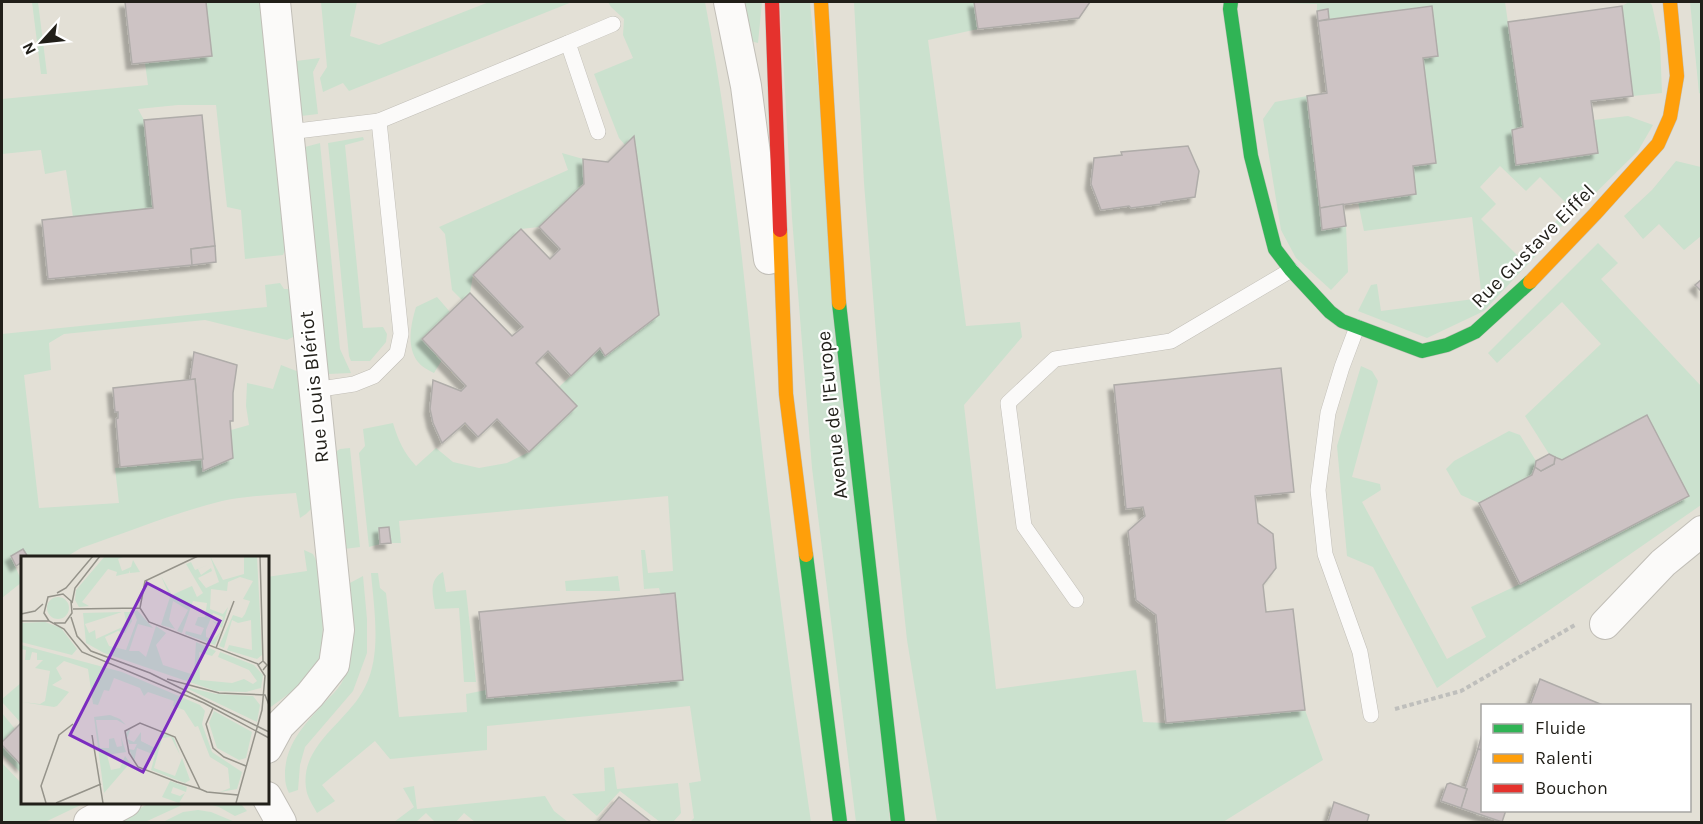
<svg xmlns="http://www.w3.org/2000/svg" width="1703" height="824" viewBox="0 0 1703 824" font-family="Karla,sans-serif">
<defs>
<filter id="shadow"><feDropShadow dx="-5.5" dy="5.5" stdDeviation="1.5" flood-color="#0004"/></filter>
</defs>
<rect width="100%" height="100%" fill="#e3e0d6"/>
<g fill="#cbe1ce">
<path d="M32,2H38L47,74H41Z"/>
<path d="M206,2H261L285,250L283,255L245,259L241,210L227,207L216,105H178L138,109L144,120L153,208L73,217L66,170L45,174L41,150L2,154V99L148,85L145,63L212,56Z"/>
<path d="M321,2H357L350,36L379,45L489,2H572L349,91L343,83L323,92L320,78L327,67Z"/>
<path d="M608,2H705C731,137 744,275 758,412C773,549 791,686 811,822H693L691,821L694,818L689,783L701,781L690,706L487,726V750L390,759L375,741L322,785L335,801L317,813C314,807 309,800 307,793C296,746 348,723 365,687C382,654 374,609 371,573H378L380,588L386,593L399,717L467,712L466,694L486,690L487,698L683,680L659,588L644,589L641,550H645L648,573L673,571L668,496L399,521L401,543H391L389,527L379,528L380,544L369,547L359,453L365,446L363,429L393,423C398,440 404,453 416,466L436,448L453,462L479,468L507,463L529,452L577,406L559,387L600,348L606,356L658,315L634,137L625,145L619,138L594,74L633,58L623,35L624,19L611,7Z"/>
<path d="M745,2H762L758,43L750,41Z"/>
<path d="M780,2H810L890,822H856L812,468L792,218Z"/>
<path d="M854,2H974L978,29L928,40L966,326L1020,322L1022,337L964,405L996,689L1136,670L1143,722L1166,723L1305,710L1323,760L1223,822H937L907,640L880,384L864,183Z"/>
<path d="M1249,2H1505L1523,127L1512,130L1517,164L1598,153L1594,120L1628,116L1653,125L1638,151L1561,227L1555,222L1570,207L1540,177L1526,191L1500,166L1480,187L1496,204L1481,219L1519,257L1534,243L1542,249L1484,311L1427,338L1358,311L1371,285L1377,284L1381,311L1482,298L1472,217L1364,231L1358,202L1416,194L1413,166L1436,162L1423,58L1438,55L1432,6L1329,19L1328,9L1317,11V4Z"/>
<path d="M1629,2H1649L1652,5L1660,42L1662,93L1633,96L1622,6Z"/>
<path d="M1690,2H1701V94L1699,93Z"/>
<path d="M320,58L313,72L318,114L301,116L296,61Z"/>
<path d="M1307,96L1322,229L1346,226L1348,272L1331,290L1296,258L1281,230L1263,119L1275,102Z"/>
<path d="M363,137L364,140L345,145L363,328L383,327L387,334L386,342L370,361H351L349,356L328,143Z"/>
<path d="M320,143L340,349L351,373L328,374L305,147Z"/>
<path d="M562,153L583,159L584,184L539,227L521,229L473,275L470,293L462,300L452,290L445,234L439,227L568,170Z"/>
<path d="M1676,161L1701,167V236L1684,250L1659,224L1643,239L1624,216L1652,190Z"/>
<path d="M1598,243L1618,263L1601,279L1701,386V505L1437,688L1373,567L1347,556L1337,446L1361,366L1372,371L1378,381L1352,477L1380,484L1381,490L1362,502L1447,659L1486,637L1471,607L1520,584L1689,495L1647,415L1562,460L1549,454L1525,416L1601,344L1562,302L1497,363L1488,353Z"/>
<path d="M280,283L284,289H290L295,336L287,340L205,320L64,334L49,343L51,370L24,375L39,508L119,503L115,468L202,459L203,471L231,430L249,425L246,406L247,383L273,389L281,365L299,372L311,509L306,514L300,518L296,493C271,495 246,496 222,501C174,513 128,532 81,548L66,557H28L23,549L11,557L22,582L2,598V334L267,307L265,285Z"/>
<path d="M437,297L450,312L422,339L442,360L434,373C428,370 422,367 418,362C406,346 411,324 416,307Z"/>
<path d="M1509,431L1520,435L1536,461L1532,475L1479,503L1461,495L1446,469L1454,461Z"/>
<path d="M350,448L360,547L344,549L335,455L337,451L340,449Z"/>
<path d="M304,550L313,554L317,562C320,592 330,645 314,672C308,681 277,702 267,710V660L270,651L267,637V577L307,571Z"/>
<path d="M443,572L446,592L466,590L476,682H464L459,608L435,609C433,595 428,580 443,572Z"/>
<path d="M363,576L367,619V653L353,691L305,747L300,765L298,790L289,793C285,785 285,779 285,771C287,741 307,722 326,701C331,696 337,690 341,684C358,655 352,616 348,584Z"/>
<path d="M618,576L620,591H566L565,581Z"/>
<path d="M22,682V722L21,723L2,702V699Z"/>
<path d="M2,713L15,729L2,742Z"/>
<path d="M2,745L22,766V774L2,754Z"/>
<path d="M2,763L22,784V802H87L45,822H2Z"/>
<path d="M614,767L617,789L678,783L681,813L673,822H660L620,791L597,816L572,794L605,791L604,768Z"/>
<path d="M414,786L417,809L545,796L554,811L568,822H475L464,813L456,822H435L426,813L416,822H394L414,807L403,788Z"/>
<path d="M152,802H239L247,811L235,816L219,807L205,803L182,805L145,822H113Z"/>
<path d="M198,810L211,812L235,822H163L183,812Z"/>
</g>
<g fill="#cdc3c4" stroke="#afaca9" stroke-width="1.5" filter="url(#shadow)">
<path d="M125,2H206L212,56L132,64Z"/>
<path d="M974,2H1090L1079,18L978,29Z"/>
<path d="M1432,6L1438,56L1423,58L1436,163L1413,166L1416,194L1320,208L1307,96L1327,93L1318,21Z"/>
<path d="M1622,6L1633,96L1591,101L1598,153L1516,165L1512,130L1523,127L1508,22Z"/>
<path d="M1328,9L1329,19L1318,21L1317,11Z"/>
<path d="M202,115L215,246L191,249L192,265L48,279L42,220L153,208L144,120Z"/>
<path d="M634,136L659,315L605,356L600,348L571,376L548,351L536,363L577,406L529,452L497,419L478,437L465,423L442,443L433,423L430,409L433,380L461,391L466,386L422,339L470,293L512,336L523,327L473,275L521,229L550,259L560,249L539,227L584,184L583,159L608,162Z"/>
<path d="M1188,146L1199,171L1195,197L1161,202V204L1131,208L1129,206L1101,210L1091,184L1094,158L1122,155L1121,152Z"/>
<path d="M1343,204L1346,226L1322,230L1320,208Z"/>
<path d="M215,246L216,262L192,265L191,249Z"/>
<path d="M1702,279V292L1695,285Z"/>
<path d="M194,352L237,365L233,393V421H230L233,458L203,471L195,379L190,380Z"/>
<path d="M1281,368L1294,492L1255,496L1258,523L1273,534L1276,568L1263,585L1266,612L1293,609L1305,710L1166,723L1156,615L1136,600L1128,531L1145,516L1143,507L1126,509L1114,385Z"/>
<path d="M195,379L203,459L120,467L116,419L118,418V412H115L113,388Z"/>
<path d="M1647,415L1689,496L1520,584L1479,503L1532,475L1535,467L1541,471L1554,464L1555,457L1562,460Z"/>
<path d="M1549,454L1555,457L1554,464L1541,471L1535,467L1536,461Z"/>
<path d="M389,527L391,543L380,544L379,528Z"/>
<path d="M23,549L28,557H22V562L16,566L11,556Z"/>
<path d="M675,593L683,680L487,698L479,612Z"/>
<path d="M1540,679L1605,706H1530Z"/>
<path d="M22,722V766L2,745V742Z"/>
<path d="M1482,734V750L1478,749Z"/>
<path d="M1478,749L1482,750V810H1506L1502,822L1461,808L1467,789L1465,788Z"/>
<path d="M1450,783L1467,789L1461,808L1441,801L1447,784Z"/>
<path d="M619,797L651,822H598Z"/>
<path d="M1334,802L1369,815L1367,822H1328Z"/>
</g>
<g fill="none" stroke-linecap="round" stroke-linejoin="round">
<g stroke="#c1beb7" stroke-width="16">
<g id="lane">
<path d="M379,121L568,43"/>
<path d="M289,132L379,121L401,334L397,353L374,376L354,384L314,390"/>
<path d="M598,132L568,43L613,24"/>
<path d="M1357,327L1342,367L1328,413L1318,490L1325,554L1360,652L1371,715"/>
<path d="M1076,600L1024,526L1008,403L1055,359L1171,341L1291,270"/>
</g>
</g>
<g stroke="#c1beb7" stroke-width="32">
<g id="street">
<path d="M729,2L746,86L769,259"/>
<path d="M1605,624L1663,563L1702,531"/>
<path d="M267,748L279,726L310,695L334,665L339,630L275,2"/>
<path d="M267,797L281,822"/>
<path d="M89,822L126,802"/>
</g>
</g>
<g stroke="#c1beb7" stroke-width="15">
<g id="fast">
<path d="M1231,2L1230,9L1251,156L1275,249L1291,270L1330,312L1342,321L1422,351L1447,345L1475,332L1530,282"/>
<path d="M839,303L898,822"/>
<path d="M806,555L840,822"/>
</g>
</g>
<g stroke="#c1beb7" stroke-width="15">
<g id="slow">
<path d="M821,2L839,303"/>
<path d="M780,230L786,394L806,555"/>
<path d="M1530,282L1595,214L1658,144L1670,117L1677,76L1670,2"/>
</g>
</g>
<g stroke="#c1beb7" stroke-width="15">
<path id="jam" d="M772,2L780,230"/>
</g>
<path stroke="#bfbfbc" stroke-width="4" stroke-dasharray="4.5 3" stroke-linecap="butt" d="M1395,709L1461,691L1575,625"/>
<use href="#lane" stroke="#fbfaf9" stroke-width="15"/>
<use href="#street" stroke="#fbfaf9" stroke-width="30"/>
<use href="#fast" stroke="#30b455" stroke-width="14"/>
<use href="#slow" stroke="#ff9f0a" stroke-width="14"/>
<use href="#jam" stroke="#e5322d" stroke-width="14"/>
</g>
<g text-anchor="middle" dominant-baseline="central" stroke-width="4.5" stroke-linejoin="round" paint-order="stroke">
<g font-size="20" fill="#211f19" stroke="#fff">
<text transform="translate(1533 246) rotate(-45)">Rue Gustave Eiffel</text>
<text transform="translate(314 387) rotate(-96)">Rue Louis Blériot</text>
<text transform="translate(832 415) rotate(-96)">Avenue de l'Europe</text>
</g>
</g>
<g transform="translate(21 556)">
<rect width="248" height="248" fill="#e3e0d6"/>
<path d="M84,0H105L97,3L101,15L110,11L112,4L119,16L109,17L108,14V17L95,20L96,16L87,13L61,46L68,50L58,51L54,44L55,34ZM189,0L202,24L223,18V0H236L241,99L236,103L206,94L208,89L231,94L230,64L217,67L211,64L203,92L198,90L212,59L221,62L224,58L229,45L222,43L232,25L219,21L207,26L206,35L190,33L189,53L202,58L207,51L201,72L191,65L200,68L202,61L192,57L185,74V81L192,84L200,75L194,89L164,78L165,75L180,79L183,72L174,69L177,61H184L186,47L172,45L161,77L156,75L167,54L152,45L148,64L154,73L140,69L149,41L140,20L151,39L171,30L176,41L182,37L165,8L170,6L174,14L187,9L177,13L180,19L190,12L191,15L177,22L185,32L198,26ZM26 52a11 11 0 1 1 22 0a11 11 0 1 1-22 0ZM116,54L132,72L117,68L108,95H118L125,101L135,70L145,77L135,89L142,109L173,119L175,86L195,95L191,100L178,96L179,124L211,127L223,123L232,128L236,125L228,114L197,101L199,96L233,109L242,119L240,132L225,136L195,135L83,97L65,87L62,57L101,56L64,68L68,77L74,74L75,83L106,69L103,56H109L111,65L104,77L97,75L84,81L88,90L105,94L116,64L113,56ZM24,66L40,72L56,93L51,99L0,86V67ZM0,89L101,116L179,149L184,155L181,168L191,196L221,216L216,233L199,236L209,232L207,212L189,201L177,170L174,171L163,154L152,150L153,145L127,136L123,140L119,132L93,122L88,135L83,134L77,149L72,148L67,113L43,105L35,112L41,123L31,129L48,136L36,150L33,151L1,146L19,148L24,145L29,115L14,112L22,104H16V97L11,96L9,104H4L5,94L0,93ZM161,130L195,138L232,140L239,149L236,166ZM193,155L231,176L225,202L218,204L196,192L188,167ZM89,159L99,163L105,169L96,164H75L79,192H88V183L93,182L96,191L101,190L100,181L105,196L86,199L90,214L99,212L104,200L109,207L83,237L73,161ZM110,171L106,183L113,186L120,176V185L134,192L143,176L153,182L159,199L150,181L141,182L133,212L154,220L161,202L169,224L164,227L130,214L134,199L116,192L113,206L108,193L113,194L116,188H108L104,178ZM149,225L166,231L165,236L152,231L150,237L159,240L164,237L158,247L141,241Z" fill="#cbe1ce"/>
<path fill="none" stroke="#95938a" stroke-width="1.5" d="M239,0L242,105L246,109L242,114M36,37L45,32L72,0M51,47L54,32L79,0M119,52L128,66L237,108M119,52L124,25L177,0M52,53L119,52M0,58L14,55L22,48M50,61L56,80L70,95L129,117L248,176M0,65H28M33,67H44L51,57L50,45L42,38L27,41L23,57L28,65L43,73L61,96L183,147L248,182M195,92L213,45M146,123L198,137L244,139L248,149M192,152L185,168L192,192L203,201L225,210M71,179L82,247M179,233L154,181L119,167L104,175L108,197L117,211L156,226L169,230L179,233L186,236L217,239M25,247L20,230L38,179L52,168M35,247L80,228M215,247L241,154L244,120L237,109L242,105"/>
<path fill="#7b2cbf" fill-opacity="0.15" stroke="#7b2cbf" stroke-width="3" d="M126,27L199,65L122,216L49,179Z"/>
<rect width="248" height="248" fill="none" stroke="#211f19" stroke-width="3"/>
</g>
<rect width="1703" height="824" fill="none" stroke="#211f19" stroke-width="6"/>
<rect x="1481" y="704" width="210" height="108" fill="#ffffff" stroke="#a6a5a3" stroke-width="1.5"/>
<rect x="1493" y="724" width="30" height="9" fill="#30b455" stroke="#a6a5a3" stroke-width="1.5"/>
<text x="1535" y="734" font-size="18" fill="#211f19">Fluide</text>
<rect x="1493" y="754" width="30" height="9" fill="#ff9f0a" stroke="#a6a5a3" stroke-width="1.5"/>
<text x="1535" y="764" font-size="18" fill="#211f19">Ralenti</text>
<rect x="1493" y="784" width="30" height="9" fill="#e5322d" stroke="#a6a5a3" stroke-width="1.5"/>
<text x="1535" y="794" font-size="18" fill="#211f19">Bouchon</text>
<g transform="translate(42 42) rotate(243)" stroke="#ffffff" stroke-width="4.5" paint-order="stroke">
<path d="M0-4.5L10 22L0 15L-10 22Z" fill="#211f19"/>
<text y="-9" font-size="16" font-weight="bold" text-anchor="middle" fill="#211f19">N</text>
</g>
</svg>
